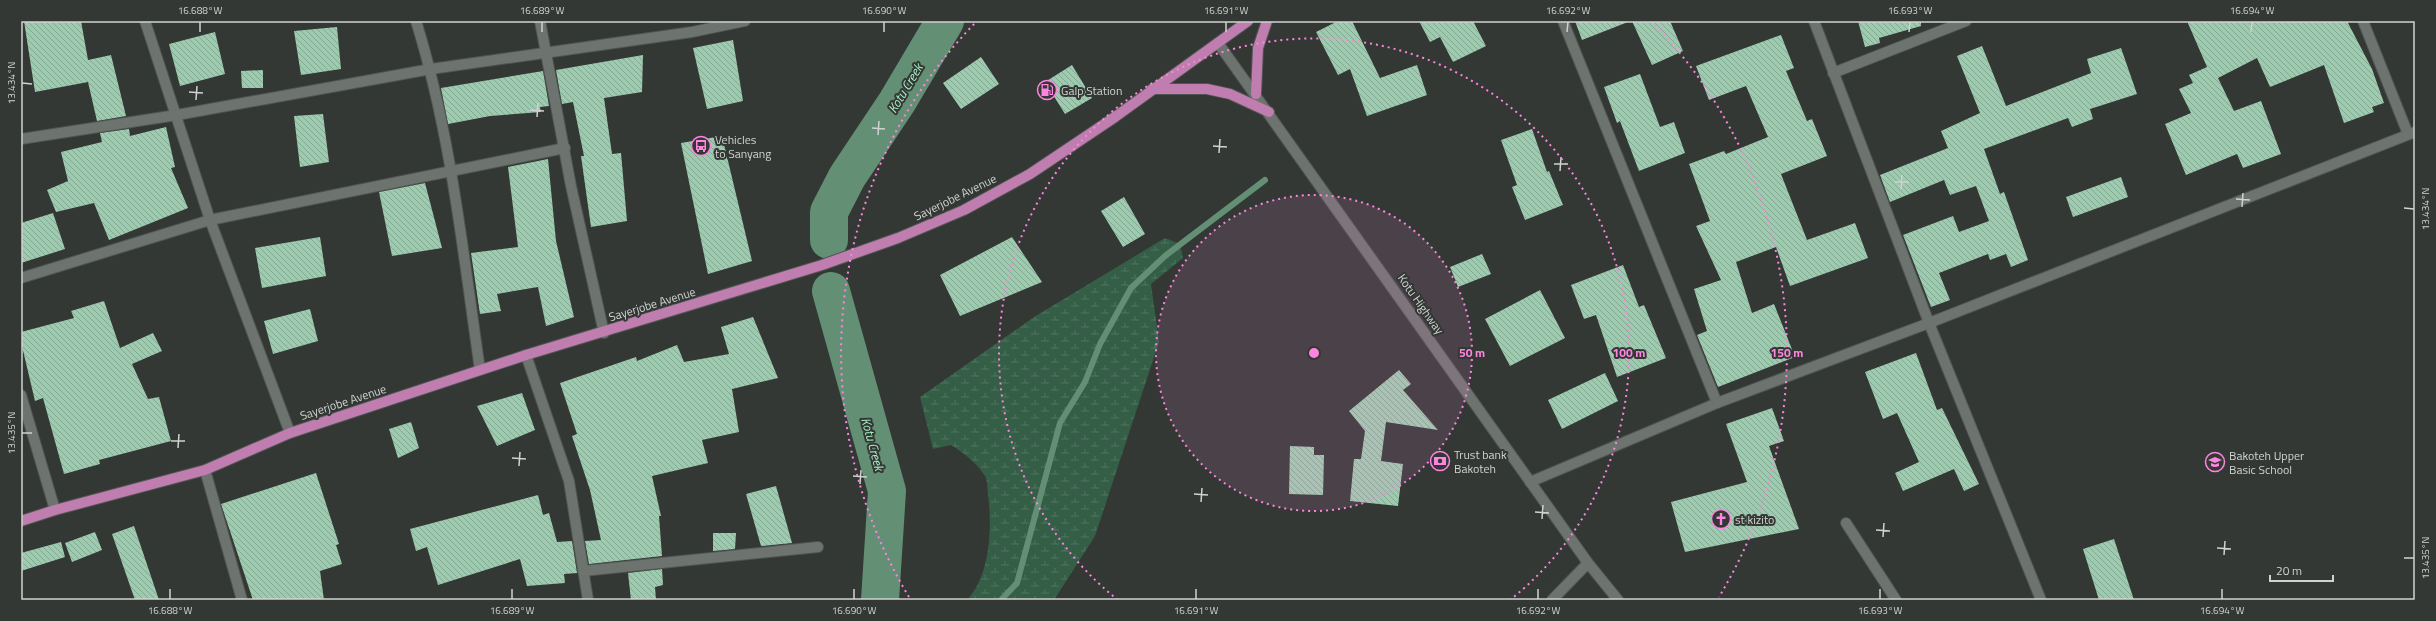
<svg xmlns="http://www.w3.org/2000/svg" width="2436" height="621" viewBox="0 0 2436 621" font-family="'Titillium Web',sans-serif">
<defs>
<pattern id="wetland-marsh" width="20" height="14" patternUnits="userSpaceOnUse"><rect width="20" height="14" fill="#345e46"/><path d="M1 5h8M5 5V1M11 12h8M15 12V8" fill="none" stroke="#507460"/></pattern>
<pattern id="building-back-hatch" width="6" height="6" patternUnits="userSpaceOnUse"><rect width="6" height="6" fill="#9dcbaf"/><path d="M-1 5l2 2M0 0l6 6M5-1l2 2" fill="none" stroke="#85a893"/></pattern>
</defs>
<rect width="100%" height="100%" fill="#333835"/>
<path fill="url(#wetland-marsh)" d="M1165,238L1180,244L1183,258L1151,284L1159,342L1095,536L1054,600H967C991,575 992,526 988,494C987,489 988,481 985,476C976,462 965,454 951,445L933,449L920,397L1034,317Z"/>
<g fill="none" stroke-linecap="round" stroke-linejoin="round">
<path stroke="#638f75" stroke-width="6" d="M1001,600L1017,583L1060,423L1085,382L1100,344L1131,288L1165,256L1265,180"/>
<g stroke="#638f75" stroke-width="38">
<path d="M829,240V212L847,177L897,102L945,21"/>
<path d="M831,291L887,491L880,600"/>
</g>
</g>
<g fill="url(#building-back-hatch)">
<path d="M24,21H81L88,60L111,55L126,116L97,121L88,82L35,92Z"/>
<path d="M1338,21H1352L1380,78L1417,65L1427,95L1367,116L1350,69L1338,75L1316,32Z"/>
<path d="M1419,21H1473L1486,46L1453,62L1440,37L1430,42Z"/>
<path d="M1575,21H1628V22L1582,40Z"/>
<path d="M1632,21H1670L1683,51L1652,65Z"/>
<path d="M1858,21H1921V26L1879,38L1880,43L1865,47Z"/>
<path d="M2187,21H2347L2372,69L2384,103L2372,107L2374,112L2344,123L2324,65L2270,87L2257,58L2218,78L2234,111L2261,101L2281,154L2243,168L2237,154L2186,175L2165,124L2191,113L2179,89L2193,83L2189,75L2207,67Z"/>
<path d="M337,27L341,69L301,75L294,31Z"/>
<path d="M215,32L225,74L180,86L169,44Z"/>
<path d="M1781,35L1794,68L1786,71L1807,121L1812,119L1827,156L1781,174L1807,240L1855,223L1868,258L1790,286L1776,247L1736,262L1752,313L1774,304L1795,357L1718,387L1697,335L1707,331L1694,289L1721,280L1696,226L1710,221L1689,164L1724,151L1726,154L1768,137L1746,86L1709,100L1696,66Z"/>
<path d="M733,40L743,101L707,109L693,48Z"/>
<path d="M1982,46L2006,106L2091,73L2087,59L2121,48L2137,94L2090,109L2093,119L2072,127L2068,118L1984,149L2000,194L2004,192L2028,260L2011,267L2006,254L1990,260L1988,254L1939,273L1950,300L1931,307L1903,235L1953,216L1959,232L1989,221L1976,186L1950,195L1944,180L1890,202L1880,175L1948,148L1941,131L1980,113L1957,56Z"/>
<path d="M643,55L642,92L604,98L612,154L621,153L627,221L591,227L581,156H584L573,102L562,104L556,70Z"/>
<path d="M981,57L999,84L961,109L943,83Z"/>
<path d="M1072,65L1092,98L1065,114L1045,82Z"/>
<path d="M263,70V88H242L241,71Z"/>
<path d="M543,71L549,106L540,107L541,112L490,116L448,124L441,88Z"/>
<path d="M1640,74L1660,127L1674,122L1685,153L1639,171L1620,121L1617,123L1604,87Z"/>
<path d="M323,114L329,162L300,167L294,116Z"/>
<path d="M166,127L175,167L171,168L188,208L109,240L94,203L56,212L47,190L68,181L61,152L102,142L100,133L129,129L130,136Z"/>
<path d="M1532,129L1547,172L1549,171L1563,205L1525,220L1512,187L1517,185L1501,140Z"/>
<path d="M722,136L752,261L708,274L681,143Z"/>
<path d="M548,159L556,241L574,317L546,326L538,287L497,294L501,311L480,314L471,253L518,247L508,167Z"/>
<path d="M2121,177L2128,197L2073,217L2066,197Z"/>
<path d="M425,183L442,248L392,256L379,192Z"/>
<path d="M1124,197L1145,234L1123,247L1101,211Z"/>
<path d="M53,213L65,249L21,263V223Z"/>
<path d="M320,237L326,276L262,288L255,248Z"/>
<path d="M1012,237L1042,282L960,316L940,275Z"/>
<path d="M1482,254L1491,274L1458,287L1450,267Z"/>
<path d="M1623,265L1639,307L1644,305L1666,358L1617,377L1596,315L1584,319L1571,285Z"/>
<path d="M1540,290L1565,338L1510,366L1485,319Z"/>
<path d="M104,301L120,348L153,333L162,351L132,364L148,399L159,397L171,441L99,460L100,464L64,474L43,398L35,401L21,342V332L74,318L71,311Z"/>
<path d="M310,309L318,341L273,354L264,321Z"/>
<path d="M753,317L778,378L732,389L739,432L702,440L708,463L652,476L661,516H659L662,556L589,564L585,541L601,540L590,490L572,436L577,434L560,383L636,357L637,361L677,345L684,362L729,354L721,327Z"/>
<path d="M1916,353L1937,410L1942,408L1979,484L1964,491L1954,469L1903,491L1895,473L1919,462L1897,413L1883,419L1865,372Z"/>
<path d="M1399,370L1411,384L1403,390L1438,430L1386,422L1381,461L1403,464L1398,506L1350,501L1354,459H1361L1365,431L1349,411Z"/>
<path d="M1605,373L1618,401L1562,429L1548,400Z"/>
<path d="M522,393L535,430L497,446L477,406Z"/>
<path d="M1772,408L1784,441L1769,446L1799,529L1685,552L1671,502L1747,482L1726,424Z"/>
<path d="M411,422L419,448L398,458L389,429Z"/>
<path d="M1290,446L1314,447V455H1324L1323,495L1289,494Z"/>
<path d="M316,473L339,544L336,545L342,564L320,571L324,600H253L221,504Z"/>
<path d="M776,486L792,543L761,546L746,494Z"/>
<path d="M538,495L543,515L549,513L557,542L572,541L577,573L564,574L565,583L527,586L520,559L438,585L427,547L416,551L410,529Z"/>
<path d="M134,526L159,600H135L112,534Z"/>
<path d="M95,532L102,550L72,562L65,543Z"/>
<path d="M713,533H736L735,549L713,551Z"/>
<path d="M2114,539L2134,600H2099L2083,549Z"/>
<path d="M61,542L65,557L21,571V553Z"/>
<path d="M662,569L663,585L655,587L656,600H631L628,573Z"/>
</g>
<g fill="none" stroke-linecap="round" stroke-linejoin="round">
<g stroke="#515552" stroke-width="12">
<g id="minor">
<path d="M145,21L210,220L290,433"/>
<path d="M416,21C451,134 463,253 480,370"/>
<path d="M540,21L571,186L604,333"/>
<path d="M1563,21L1717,403"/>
<path d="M1814,21L1929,323L2041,600"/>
<path d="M2363,21L2408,134"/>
<path d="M1218,43L1588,563L1618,600"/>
<path d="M1833,73L1966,21"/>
<path d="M21,139L177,115L431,69L692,32L745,21"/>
<path d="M21,278L210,220L565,148"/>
<path d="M526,355L569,481L588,600"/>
<path d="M21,395L55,510"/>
<path d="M205,470L242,600"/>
<path d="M1530,482L1717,403L1929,323L2415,132"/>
<path d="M1846,523L1896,600"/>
<path d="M583,571L818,547"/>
<path d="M1552,600L1588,563"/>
</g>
</g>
<g stroke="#515552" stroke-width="12">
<g id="major">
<path d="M1152,89H1207L1230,94L1269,112"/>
<path d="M1256,94L1258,48L1267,21"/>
<path d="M21,521L55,510L205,470L290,433L526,355L822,265L898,238L964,210L1030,174L1115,117L1248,21"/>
</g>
</g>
<use href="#minor" stroke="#6d736f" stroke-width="10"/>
<use href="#major" stroke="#c07daf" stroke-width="10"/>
</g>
<path fill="none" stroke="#d0d3d1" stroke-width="1.5" d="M200,32V22M542,32V22M884,32V22M1226,32V22M1567,32L1568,22M1909,32L1910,22M2251,32L2252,22M22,83L32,84M189,92L203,93M196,100L197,86M530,110L544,111M537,117L538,103M872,128L885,129M878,135L879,121M1213,146L1227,147M1219,153L1220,139M1554,164H1568M1560,171L1561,157M1895,182H1909M1901,189L1902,175M2236,199L2250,200M2242,207L2243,193M2404,208L2414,209M22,433H32M171,441H185M178,448L179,434M512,458L526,459M519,466L520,452M853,476L867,477M860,484L861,470M1194,494L1208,495M1201,502L1202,488M1535,512L1549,513M1542,519L1543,505M1876,530L1890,531M1883,537L1884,523M2217,548L2231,549M2224,555L2225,541M2404,558H2414M170,599V589M512,599V589M854,599V589M1196,599V589M1538,599V589M1880,599V589M2222,599V589"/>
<circle cx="1314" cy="353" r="158" fill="#fe85df" fill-opacity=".12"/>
<g fill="none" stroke="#fe85df" stroke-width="2" stroke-dasharray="2 4">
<circle cx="1314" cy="353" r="158"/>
<path d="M1118 600A315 315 0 1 1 1510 600"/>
<path d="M909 597A473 473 0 0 1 977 21M1651 21A473 473 0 0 1 1719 597"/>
</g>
<defs>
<g id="fuel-ring" transform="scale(1)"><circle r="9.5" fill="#333835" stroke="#fe85df" stroke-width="1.5"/><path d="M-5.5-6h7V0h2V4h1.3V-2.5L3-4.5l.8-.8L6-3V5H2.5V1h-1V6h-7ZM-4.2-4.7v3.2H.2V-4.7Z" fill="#fe85df"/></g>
<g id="bus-ring" transform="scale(1)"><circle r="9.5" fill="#333835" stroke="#fe85df" stroke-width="1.5"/><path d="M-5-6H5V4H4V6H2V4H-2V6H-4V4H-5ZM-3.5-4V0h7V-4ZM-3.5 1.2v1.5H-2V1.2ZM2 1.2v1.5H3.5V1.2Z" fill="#fe85df"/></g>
<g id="bank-ring" transform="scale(1)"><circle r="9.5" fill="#333835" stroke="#fe85df" stroke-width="1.5"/><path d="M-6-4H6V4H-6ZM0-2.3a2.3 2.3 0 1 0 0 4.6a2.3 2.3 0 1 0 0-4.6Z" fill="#fe85df"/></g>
<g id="school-ring" transform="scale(1)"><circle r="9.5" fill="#333835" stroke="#fe85df" stroke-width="1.5"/><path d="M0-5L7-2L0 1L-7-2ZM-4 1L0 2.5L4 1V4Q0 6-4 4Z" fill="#fe85df"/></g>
<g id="church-ring" transform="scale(1)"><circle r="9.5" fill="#333835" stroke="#fe85df" stroke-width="1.5"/><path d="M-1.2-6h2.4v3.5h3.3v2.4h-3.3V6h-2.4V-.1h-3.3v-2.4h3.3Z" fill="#fe85df"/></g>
</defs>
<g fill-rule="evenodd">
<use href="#fuel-ring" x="1047" y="90"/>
<use href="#bus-ring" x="701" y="146"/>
<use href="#bank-ring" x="1440" y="461"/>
<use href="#school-ring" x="2215" y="462"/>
<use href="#church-ring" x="1721" y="519"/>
</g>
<g text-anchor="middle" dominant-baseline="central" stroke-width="4" stroke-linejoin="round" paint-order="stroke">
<g font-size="12" fill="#d0d3d1" stroke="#333835" text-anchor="start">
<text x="1061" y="90">Galp Station</text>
<text x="715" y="139">Vehicles<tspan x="715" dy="14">to Sanyang</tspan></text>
<text x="1454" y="454">Trust bank<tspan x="1454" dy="14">Bakoteh</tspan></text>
<text x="2229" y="455">Bakoteh Upper<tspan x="2229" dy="14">Basic School</tspan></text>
<text x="1735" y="519">st kizito</text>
</g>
<g font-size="12" fill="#d0d3d1" stroke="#333835">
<text transform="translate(955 197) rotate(-26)">Sayerjobe Avenue</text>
<text transform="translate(652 304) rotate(-17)">Sayerjobe Avenue</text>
<text transform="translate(1421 304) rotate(55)">Kotu Highway</text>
<text transform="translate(343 402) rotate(-18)">Sayerjobe Avenue</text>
</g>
<g font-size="13" font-style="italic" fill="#a8f0c5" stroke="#333835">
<text transform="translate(905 88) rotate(-59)">Kotu Creek</text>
<text transform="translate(873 444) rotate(75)">Kotu Creek</text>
</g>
</g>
<circle cx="1314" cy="353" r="6" fill="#fe85df" stroke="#333835" stroke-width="2"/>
<g font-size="12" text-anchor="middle" font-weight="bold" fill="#fe85df" stroke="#333835" stroke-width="4" stroke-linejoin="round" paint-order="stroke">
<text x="1472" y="357">50 m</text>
<text x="1629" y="357">100 m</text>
<text x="1787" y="357">150 m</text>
</g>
<rect width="2436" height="621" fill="none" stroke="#333835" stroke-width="44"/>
<path d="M2270 575v6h63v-6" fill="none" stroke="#d0d3d1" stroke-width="2"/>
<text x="2276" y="575" font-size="12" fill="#d0d3d1" stroke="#333835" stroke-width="3" paint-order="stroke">20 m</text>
<rect x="22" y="22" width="2392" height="577" fill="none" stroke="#d0d3d1" stroke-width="1.5"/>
<g font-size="10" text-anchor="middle" fill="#d0d3d1">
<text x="200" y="14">16.688°W</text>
<text x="542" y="14">16.689°W</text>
<text x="884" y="14">16.690°W</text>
<text x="1226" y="14">16.691°W</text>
<text x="1568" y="14">16.692°W</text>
<text x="1910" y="14">16.693°W</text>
<text x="2252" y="14">16.694°W</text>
<text transform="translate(11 83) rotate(-90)" y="4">13.434°N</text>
<text transform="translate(2425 209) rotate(-90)" y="4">13.434°N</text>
<text transform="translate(11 433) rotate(-90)" y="4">13.435°N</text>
<text transform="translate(2425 558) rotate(-90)" y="4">13.435°N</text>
<text x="170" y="614">16.688°W</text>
<text x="512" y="614">16.689°W</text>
<text x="854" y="614">16.690°W</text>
<text x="1196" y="614">16.691°W</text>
<text x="1538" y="614">16.692°W</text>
<text x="1880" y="614">16.693°W</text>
<text x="2222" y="614">16.694°W</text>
</g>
</svg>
